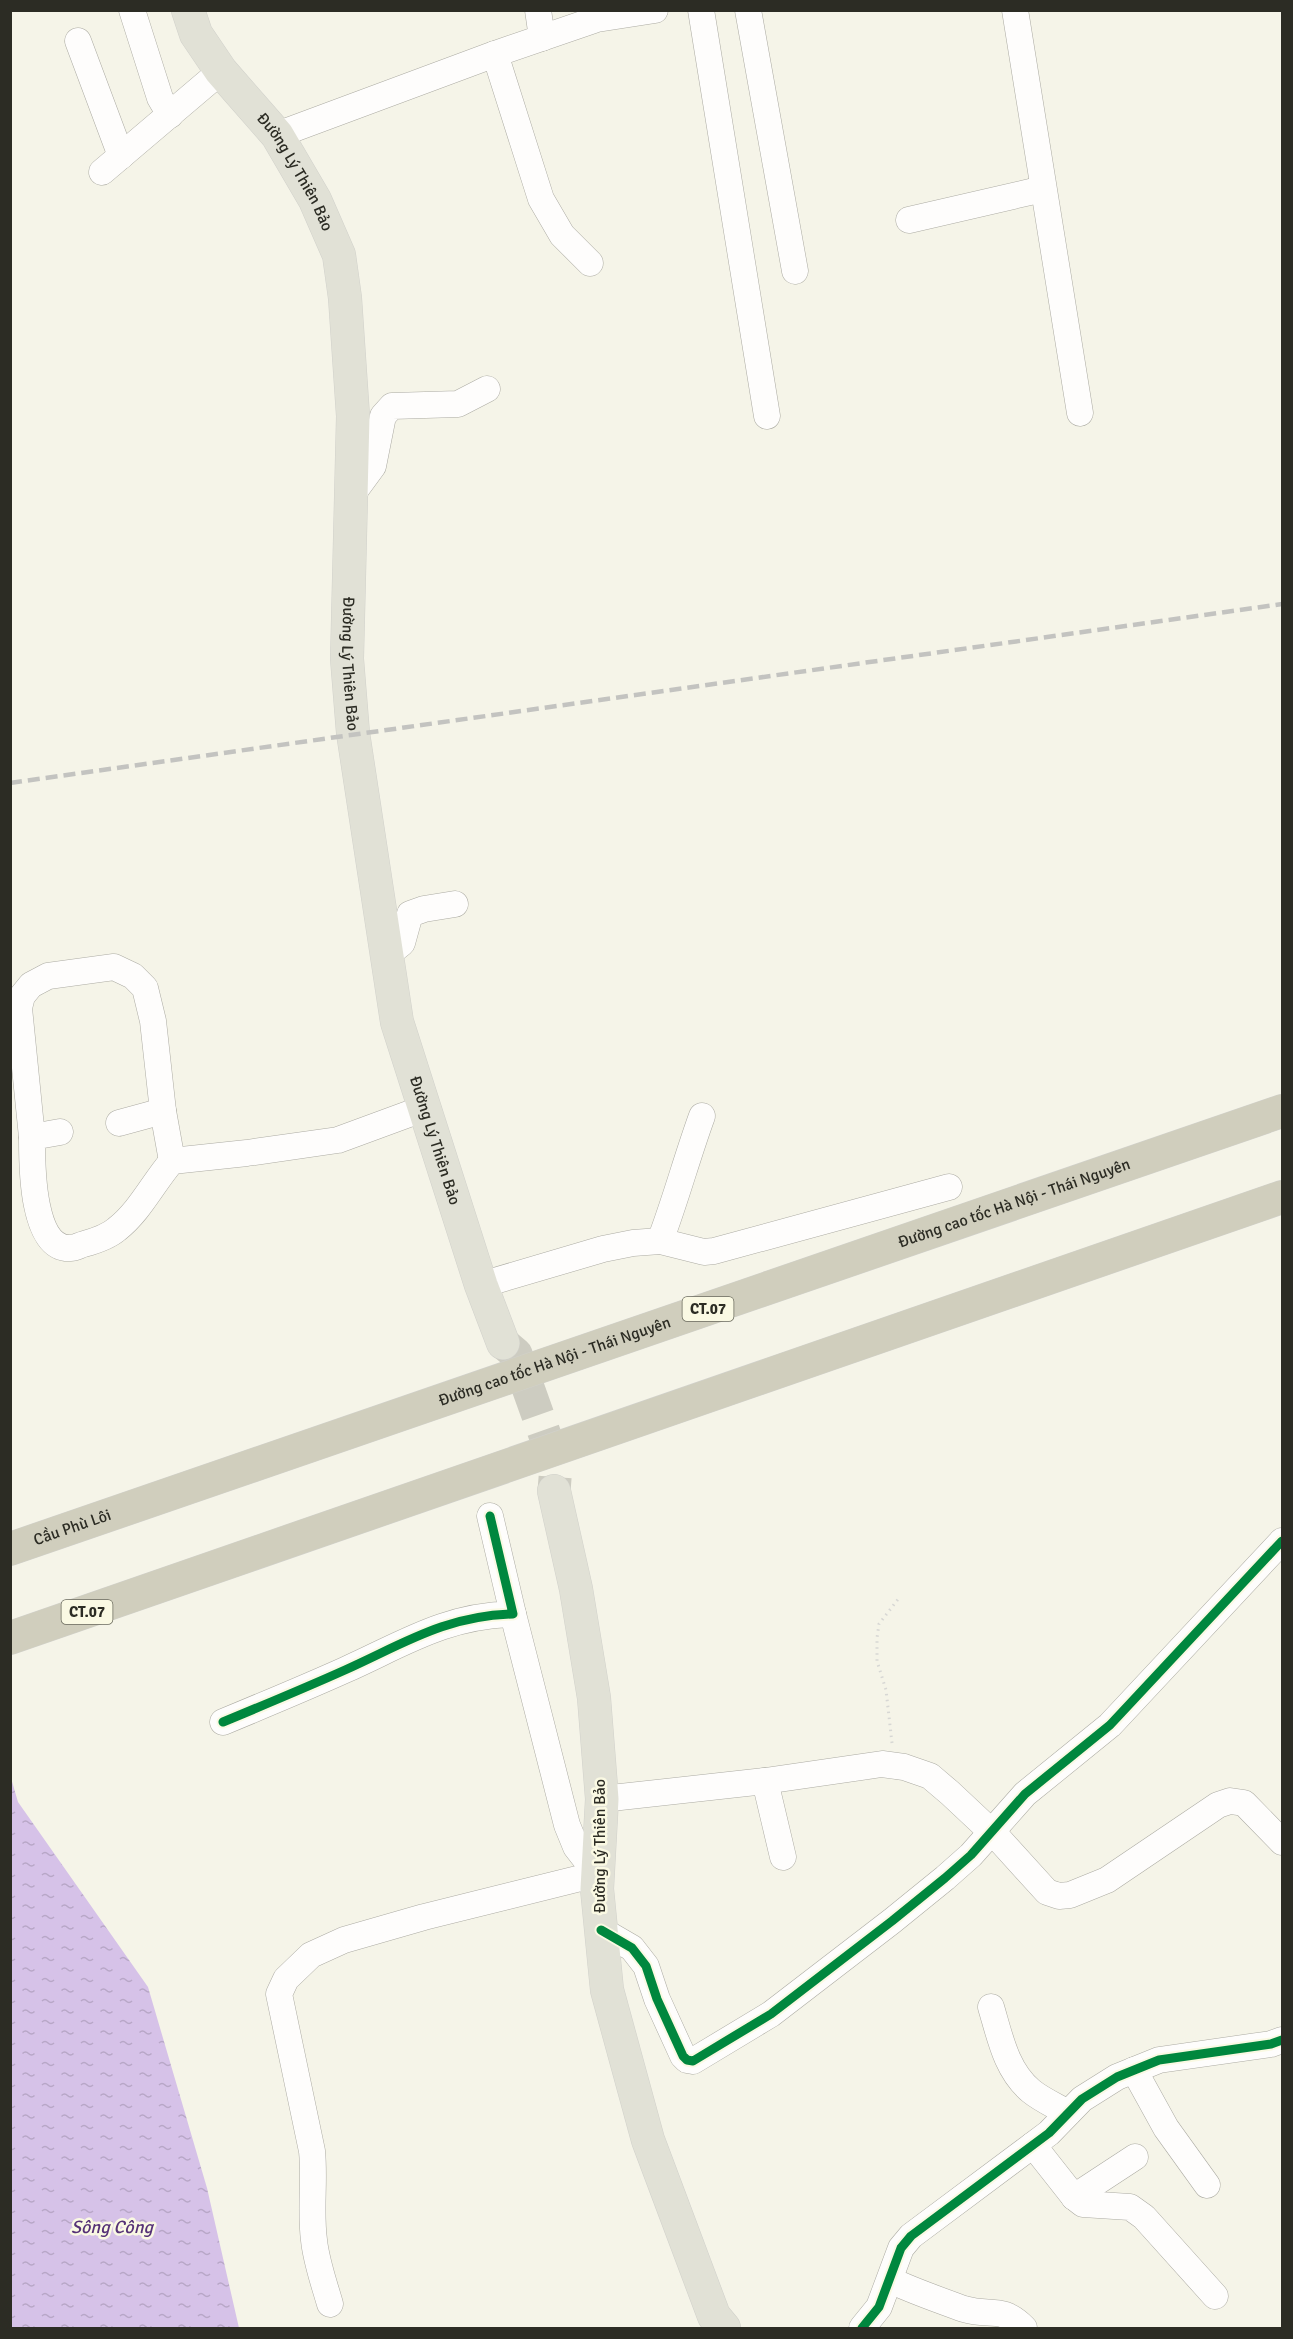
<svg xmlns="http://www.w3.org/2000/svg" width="1293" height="2339" viewBox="0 0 1293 2339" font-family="Signika,sans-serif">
<defs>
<pattern id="water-ripples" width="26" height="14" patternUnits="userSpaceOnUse" patternTransform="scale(1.5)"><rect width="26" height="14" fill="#d6c2e8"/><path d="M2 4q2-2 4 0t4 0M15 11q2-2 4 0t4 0" fill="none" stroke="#b8a7c7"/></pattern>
</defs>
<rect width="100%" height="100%" fill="#f5f4e8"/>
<path fill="url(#water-ripples)" d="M11,1778L18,1802L148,1987L207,2188L239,2328H11Z"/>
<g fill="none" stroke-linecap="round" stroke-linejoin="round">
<path stroke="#cdccc1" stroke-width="33" stroke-dasharray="33 16" stroke-linecap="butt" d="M503,1343L516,1354L556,1466L554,1491"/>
<g stroke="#acaba3" stroke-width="27">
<g id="minor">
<path d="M132,10L160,98L170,115"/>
<path d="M538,10L542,38"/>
<path d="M701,10L767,416"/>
<path d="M748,10L795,271"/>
<path d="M1015,10L1080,413"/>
<path d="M78,41L121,156"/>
<path d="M495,54L541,199L562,235L590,263"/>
<path d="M277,135L495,54L597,19L655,10"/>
<path d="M102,172L221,71"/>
<path d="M909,220L1043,189"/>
<path d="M351,496L373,466L383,416L392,406L458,404L487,389"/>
<path d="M387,955L402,943L410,914L424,909L455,904"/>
<path d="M119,1123L163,1111L172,1161"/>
<path d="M60,1132L32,1137C32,1162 31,1251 71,1248C75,1248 80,1245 84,1244C95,1241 108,1237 117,1229C140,1211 153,1183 172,1161L247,1153L338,1140L425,1108"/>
<path d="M32,1137L19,1008L22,996L31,985L48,976L114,967L133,976L145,988L153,1021L163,1111"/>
<path d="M660,1241C676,1199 687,1157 702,1116"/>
<path d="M481,1285L603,1249L633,1243L660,1241L704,1252L714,1251L949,1187"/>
<path d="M223,1722C264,1705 305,1688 345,1670C405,1643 445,1616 513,1614L490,1516"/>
<path d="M765,1781L783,1857"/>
<path d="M602,1799L765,1781L882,1764L904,1767L930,1776L950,1793L998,1838L1047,1892L1059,1896L1070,1895L1107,1880L1218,1805L1230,1801L1244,1803L1282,1842"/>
<path d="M601,1930L632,1948L646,1966L657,1999L683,2056L687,2060L693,2061L771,2014L892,1921L945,1878L971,1855L1025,1794L1110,1725L1282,1541"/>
<path d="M991,2007C1000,2037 1006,2070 1031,2091C1042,2100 1056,2106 1068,2113"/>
<path d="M1134,2070L1166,2128L1207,2185"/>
<path d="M1033,2145L1074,2197L1083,2204L1130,2207L1144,2217L1215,2296"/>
<path d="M1074,2197L1135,2157"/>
<path d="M890,2280C913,2291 939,2300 964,2309C991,2317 1001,2305 1024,2328"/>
<path d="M330,2304C324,2283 316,2261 314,2240C310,2210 315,2180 312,2151L279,1994L286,1979L311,1955L344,1940L424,1917L597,1874L576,1847L567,1825L513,1614"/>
<path d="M862,2328L879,2307L901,2248L911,2236L1049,2133L1082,2099L1117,2077L1159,2060L1271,2044L1282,2040"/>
</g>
</g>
<g stroke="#d1d1cb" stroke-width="34">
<g id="major">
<path id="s1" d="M188,10L196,34L221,71L277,135L315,200L339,255L345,298L353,416L347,659L353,733L397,1022L481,1285L503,1343"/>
<path d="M554,1491L576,1589L594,1698L602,1799L597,1889L607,1990L648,2140L714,2316L724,2328"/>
</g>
</g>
<g stroke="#d1d1cb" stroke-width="34">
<g id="highway">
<path id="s2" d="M10,1549L1282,1111"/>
<path d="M10,1638L1282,1197"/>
</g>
</g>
<path stroke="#d7d7d4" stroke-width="3" stroke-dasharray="1.5 4.5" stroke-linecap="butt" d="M892,1743L886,1690L877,1661V1638L879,1624L899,1598"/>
<use href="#minor" stroke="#fefdfc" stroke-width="26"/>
<use href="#major" stroke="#e1e1d6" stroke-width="33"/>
<use href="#highway" stroke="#d0cebd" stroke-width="33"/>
<path stroke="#c3c3c0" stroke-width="4.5" stroke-dasharray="12 6" stroke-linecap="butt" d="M10,783L1282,604"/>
<g stroke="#faf9e3" stroke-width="13">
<g id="cycleway">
<path d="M223,1722C264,1705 305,1688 345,1670C405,1643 445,1616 513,1614L490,1516"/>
<path d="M601,1930L632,1948L646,1966L657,1999L683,2056L687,2060L693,2061L771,2014L892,1921L945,1878L971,1855L1025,1794L1110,1725L1282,1541"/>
<path d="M862,2328L879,2307L901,2248L911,2236L1049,2133L1082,2099L1117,2077L1159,2060L1271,2044L1282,2040"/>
</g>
</g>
<use href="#cycleway" stroke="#00873e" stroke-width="9"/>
</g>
<g text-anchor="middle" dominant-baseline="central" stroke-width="5" stroke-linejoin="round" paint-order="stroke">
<g fill="#faf9e3" stroke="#6a6a5d" stroke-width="1.5">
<rect x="682.5" y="1297" width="51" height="24" rx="4.5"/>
<rect x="61.5" y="1600" width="51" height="24" rx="4.5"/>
</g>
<g font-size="15" font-weight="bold" fill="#2c2c24">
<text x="708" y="1309">CT.07</text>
<text x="87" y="1612">CT.07</text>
</g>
<g font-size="16" fill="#2c2c24" stroke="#faf9e3">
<text stroke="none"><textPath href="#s1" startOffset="196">Đường Lý Thiên Bảo</textPath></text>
<text stroke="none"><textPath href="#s1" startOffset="700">Đường Lý Thiên Bảo</textPath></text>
<text stroke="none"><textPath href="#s1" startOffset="1186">Đường Lý Thiên Bảo</textPath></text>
<text stroke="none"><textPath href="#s2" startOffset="1062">Đường cao tốc Hà Nội - Thái Nguyên</textPath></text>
<text stroke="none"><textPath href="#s2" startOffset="576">Đường cao tốc Hà Nội - Thái Nguyên</textPath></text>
<text stroke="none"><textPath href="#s2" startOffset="66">Cầu Phù Lôi</textPath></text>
<text transform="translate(600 1846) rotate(-90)">Đường Lý Thiên Bảo</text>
</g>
<g font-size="18" font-style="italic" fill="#563277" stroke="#faf9e3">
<text x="112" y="2227">Sông Công</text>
</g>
</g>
<rect width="1293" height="2339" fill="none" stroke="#2c2c24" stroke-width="24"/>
</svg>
